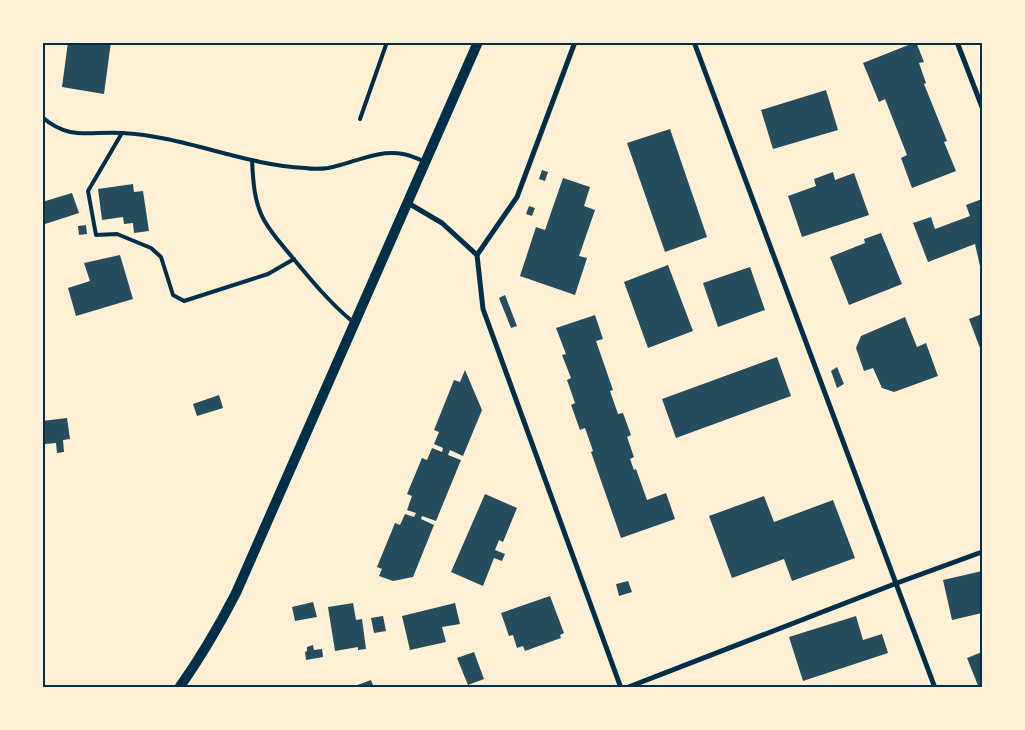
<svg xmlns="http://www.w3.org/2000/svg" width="1025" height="730" viewBox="0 0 1025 730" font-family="Cabin,sans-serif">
<rect width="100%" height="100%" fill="#fdf0d5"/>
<g fill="#264d5e">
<path d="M68,42H111L104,94L62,87Z"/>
<path d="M916,42L924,62L919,63L926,83L924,84L947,141L944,142L956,171L912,188L901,158L907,155L885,99L879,102L863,63Z"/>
<path d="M826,90L838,130L773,149L761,110Z"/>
<path d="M670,129L707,237L665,252L627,143Z"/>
<path d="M542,170L548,172L545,181L539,179Z"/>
<path d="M833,172L835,180L854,173L869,215L802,237L788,196L816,186L814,179Z"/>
<path d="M563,178L590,187L584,206L595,210L579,256L587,258L575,295L520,276L536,227L545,230Z"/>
<path d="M133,184L134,192L143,191L149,231L134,233L133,223L124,224L123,217L102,220L98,189Z"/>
<path d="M72,193L79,213L42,225V202Z"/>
<path d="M982,199V275L975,244L928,262L913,223L931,217L935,229L970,216L966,205Z"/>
<path d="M529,206L535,208L532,216L526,214Z"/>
<path d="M86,225L87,234L79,235L78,226Z"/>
<path d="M881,233L902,284L849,305L830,257L865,243L864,239Z"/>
<path d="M120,255L133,299L76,316L68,288L90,281L84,263Z"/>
<path d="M668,265L693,331L648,348L624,282Z"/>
<path d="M750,267L765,310L718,327L703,283Z"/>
<path d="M505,295L517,326L511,328L499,298Z"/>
<path d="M982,314V347L980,348L969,319Z"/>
<path d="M595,315L603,339L596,341L613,390L610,391L618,414L623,413L631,435L627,437L634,457L630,459L634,470L636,469L647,500L666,493L675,519L621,538L591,452L593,451L585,428L580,430L571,405L575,403L567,380L571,378L562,355L566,354L556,328Z"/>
<path d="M905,317L917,347L926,343L938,376L894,392L882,388L873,368L864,371L856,348L861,336Z"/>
<path d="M777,357L791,396L676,438L662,399Z"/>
<path d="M837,367L844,384L837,388L831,371Z"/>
<path d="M465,370L482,410L463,456L450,450L448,455L461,460L436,521L422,516L421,519L434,525L413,577L393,581L379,576L382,569L377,567L395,523L400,525L405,514L414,517L416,513L407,510L412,496L407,494L422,458L427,460L432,448L442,452L443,448L434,444L439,432L434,430L454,380L460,382Z"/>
<path d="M219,395L223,408L197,416L193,404Z"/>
<path d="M67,418L70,439L63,440L64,452L57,453L56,443L45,444L42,421Z"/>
<path d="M485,494L517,508L503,542L499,540L495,550L505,554L502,561L494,558L483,586L451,572Z"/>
<path d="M764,496L774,522L833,500L855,558L792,581L784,559L732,578L709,516Z"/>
<path d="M982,571V613L952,620L943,580Z"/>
<path d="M628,581L632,592L619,596L616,584Z"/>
<path d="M550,596L564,633L560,635L561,638L525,651L523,646L517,648L513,635L509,636L501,613Z"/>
<path d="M313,602L317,617L295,621L292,607Z"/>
<path d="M353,603L356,620L362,619L366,649L358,650V647L335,651L328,607Z"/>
<path d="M455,603L460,624L442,627L446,642L410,650L402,616Z"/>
<path d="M383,616L386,631L374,633L371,618Z"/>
<path d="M856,616L863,640L882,634L888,653L803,681L789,637Z"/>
<path d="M313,645L314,650L322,649L323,657L306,660L305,652L307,651V647Z"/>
<path d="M474,652L484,679L468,685L457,658Z"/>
<path d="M982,652V686L979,688L967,658Z"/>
<path d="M371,680L374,688H352V687Z"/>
</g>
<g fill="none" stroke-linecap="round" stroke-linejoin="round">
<g stroke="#003049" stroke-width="4">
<path d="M42,117C70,141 89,131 122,133C184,136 243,165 305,168C312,169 321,169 328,168C352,164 377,149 403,154C410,155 417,159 424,161"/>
<path d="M360,119L387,42"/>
<path d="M122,133L88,191L96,235L117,234L151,248L161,257L173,295L184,301L268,274L294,259"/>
<path d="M252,160C253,180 254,202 264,220C271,233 283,246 292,257C311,280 330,303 353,322"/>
</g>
<g stroke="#003049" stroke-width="5">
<path d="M694,42L935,688"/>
<path d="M957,42L982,107"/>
<path d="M408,203L442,223L477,255L483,309L621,688"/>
<path d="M477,255L517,197L575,42"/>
<path d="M626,688L897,583L982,552"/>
</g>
<path stroke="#003049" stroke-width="10" d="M179,688C201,657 219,626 236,593L478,42"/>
</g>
<rect width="1025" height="730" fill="none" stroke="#fdf0d5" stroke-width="88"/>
<rect x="44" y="44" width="937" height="642" fill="none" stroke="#003049" stroke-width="2"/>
</svg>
